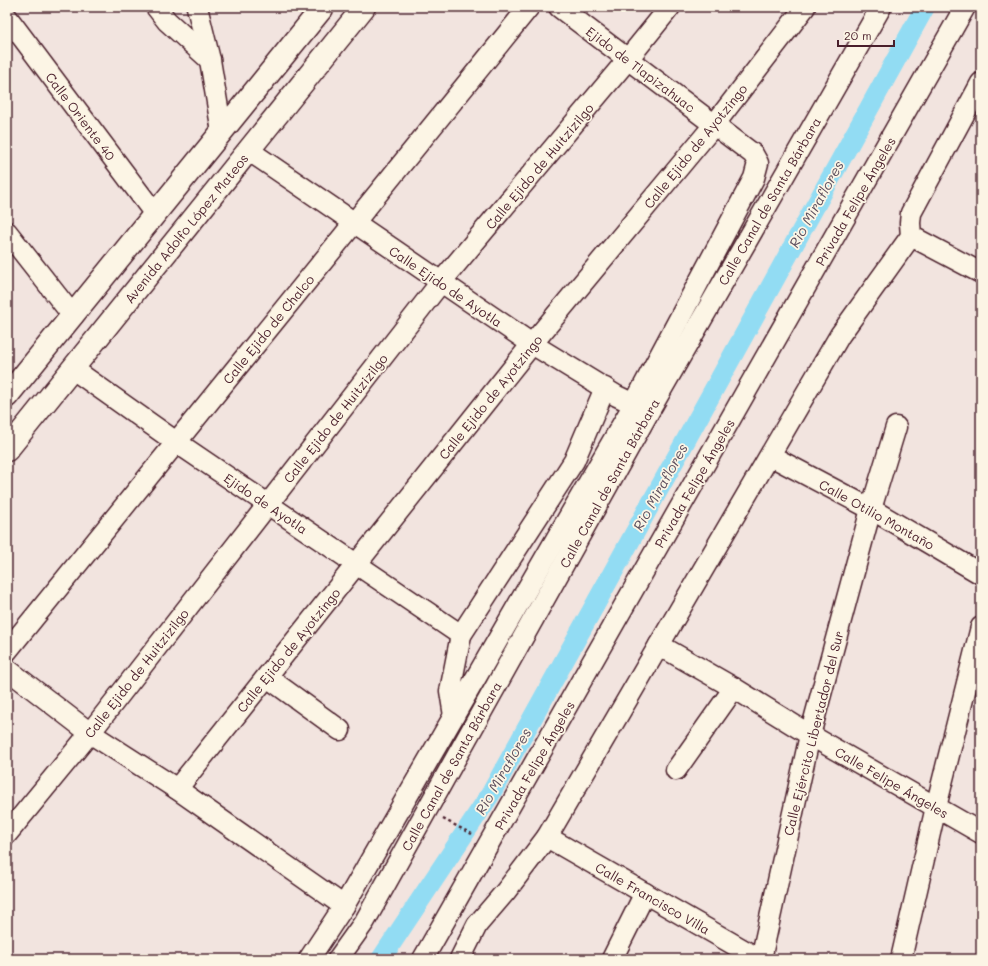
<svg xmlns="http://www.w3.org/2000/svg" width="988" height="966" viewBox="0 0 988 966" font-family="Mali,sans-serif">
<rect width="100%" height="100%" fill="#f2e4df"/>
<filter id="ink" filterUnits="userSpaceOnUse"><feTurbulence type="fractalNoise" baseFrequency=".025" numOctaves="2"/><feDisplacementMap in="SourceGraphic" scale="8" xChannelSelector="R" yChannelSelector="G"/><feConvolveMatrix kernelMatrix="1 2 1 2 8 2 1 2 1" color-interpolation-filters="sRGB"/></filter>
<g filter="url(#ink)">
<g fill="none" stroke-linecap="round" stroke-linejoin="round">
<path stroke="#92dcf3" stroke-width="20" d="M381,959L490,795L925,7"/>
<g stroke="#4a1f2b" stroke-width="23">
<g id="minor">
<path d="M156,7L167,21L210,60"/>
<path d="M197,7L210,60L222,132"/>
<path d="M7,17L155,214"/>
<path d="M248,150L532,344L617,396L634,404L646,407"/>
<path d="M7,232L73,316"/>
<path d="M911,236L981,273"/>
<path d="M73,369L176,442L461,635"/>
<path d="M771,456L871,509L981,574"/>
<path d="M659,645L734,688L810,735L981,833"/>
<path d="M7,651L529,7"/>
<path d="M7,669L90,733L177,789L344,906"/>
<path d="M267,677L340,730"/>
<path d="M454,716L450,691L461,635L574,461L605,388"/>
<path d="M676,770L734,688"/>
<path d="M177,789L532,344L714,125L805,7"/>
<path d="M7,834L90,733L441,282L628,59L670,7"/>
<path d="M547,837L759,959"/>
<path d="M309,959L344,906L634,404L754,178L758,163L753,154L559,7"/>
<path d="M338,959L365,921L651,408L881,7"/>
<path d="M423,959L965,7"/>
<path d="M460,959L477,925L506,891L547,837L840,335L911,236L910,223L911,213L981,83"/>
<path d="M612,959L645,893"/>
<path d="M761,959L810,735L871,509L896,427"/>
<path d="M901,959L936,807L981,627"/>
</g>
</g>
<g stroke="#4a1f2b" stroke-width="25">
<g id="secondary">
<path d="M7,396L323,7"/>
<path d="M7,450L364,7"/>
</g>
</g>
<path stroke="#4a1f2b" stroke-width="2.5" stroke-dasharray="3 3" stroke-linecap="butt" d="M443,819L472,834"/>
<use href="#minor" stroke="#fcf5e5" stroke-width="20"/>
<use href="#secondary" stroke="#fcf5e5" stroke-width="22"/>
</g>
</g>
<g text-anchor="middle" dominant-baseline="central" stroke-width="3.5" stroke-linejoin="round" paint-order="stroke">
<g font-size="13" fill="#4a1f2b" stroke="#fcf5e5">
<text transform="translate(641 69) rotate(37)">Ejido de Tlapizahuac</text>
<text transform="translate(81 116) rotate(53)">Calle Oriente 40</text>
<text transform="translate(695 146) rotate(-51)">Calle Ejido de Ayotzingo</text>
<text transform="translate(539 166) rotate(-50)">Calle Ejido de Huitzizilgo</text>
<text transform="translate(769 201) rotate(-60)">Calle Canal de Santa Bárbara</text>
<text transform="translate(855 201) rotate(-60)">Privada Felipe Ángeles</text>
<text transform="translate(186 228) rotate(-51)">Avenida Adolfo López Mateos</text>
<text transform="translate(446 286) rotate(34)">Calle Ejido de Ayotla</text>
<text transform="translate(268 329) rotate(-51)">Calle Ejido de Chalco</text>
<text transform="translate(490 397) rotate(-51)">Calle Ejido de Ayotzingo</text>
<text transform="translate(335 418) rotate(-52)">Calle Ejido de Huitzizilgo</text>
<text transform="translate(609 483) rotate(-61)">Calle Canal de Santa Bárbara</text>
<text transform="translate(694 483) rotate(-60)">Privada Felipe Ángeles</text>
<text transform="translate(266 503) rotate(34)">Ejido de Ayotla</text>
<text transform="translate(877 514) rotate(29)">Calle Otilio Montaño</text>
<text transform="translate(288 650) rotate(-51)">Calle Ejido de Ayotzingo</text>
<text transform="translate(136 673) rotate(-52)">Calle Ejido de Huitzizilgo</text>
<text transform="translate(813 733) rotate(-76)">Calle Ejército Libertador del Sur</text>
<text transform="translate(534 765) rotate(-60)">Privada Felipe Ángeles</text>
<text transform="translate(451 766) rotate(-61)">Calle Canal de Santa Bárbara</text>
<text transform="translate(892 782) rotate(30)">Calle Felipe Ángeles</text>
<text transform="translate(653 898) rotate(30)">Calle Francisco Villa</text>
</g>
<g font-size="14" font-style="italic" fill="#5c4e5d" stroke="#fcf5e5">
<text transform="translate(816 204) rotate(-61)">Rio Miraflores</text>
<text transform="translate(660 487) rotate(-61)">Rio Miraflores</text>
<text transform="translate(503 771) rotate(-60)">Rio Miraflores</text>
</g>
</g>
<rect width="988" height="966" fill="none" stroke="#fcf5e5" stroke-width="24"/>
<rect x="12" y="12" width="964" height="942" fill="none" stroke="#4a1f2b" stroke-width="1.5" filter="url(#ink)"/>
<path d="M838 40v6h56v-6" fill="none" stroke="#4a1f2b" stroke-width="2"/>
<text x="844" y="40" font-size="12" fill="#4a1f2b" stroke="#fcf5e5" stroke-width="3" paint-order="stroke">20 m</text>
</svg>
